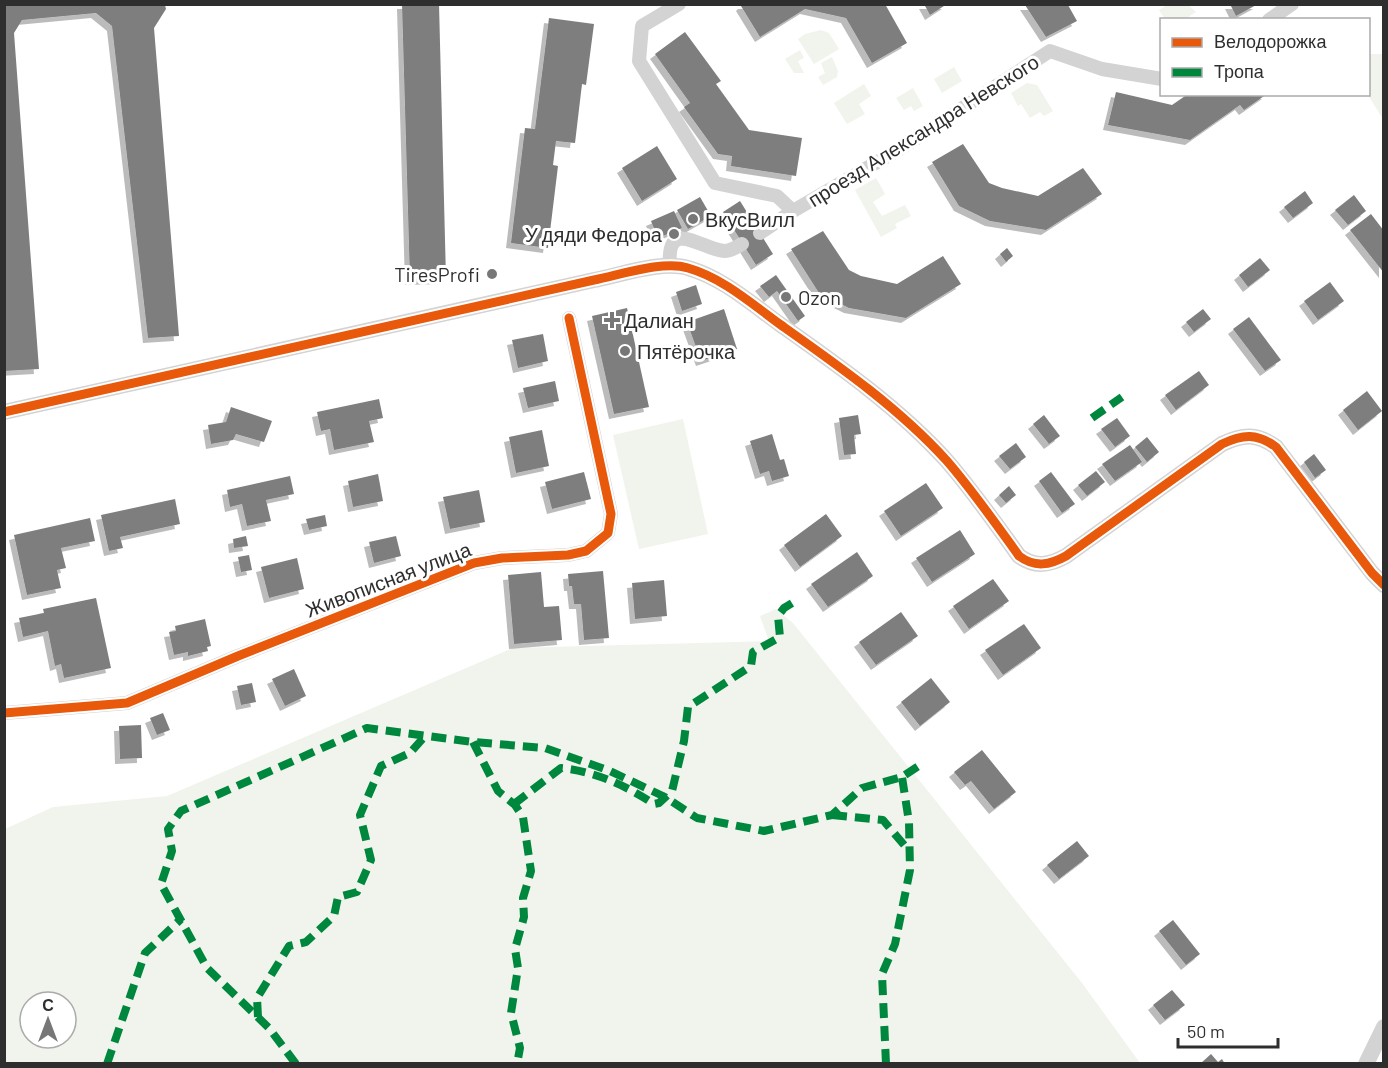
<svg xmlns="http://www.w3.org/2000/svg" width="1388" height="1068" viewBox="0 0 1388 1068" font-family="Barlow,sans-serif">
<defs>
<filter id="shadow"><feDropShadow dx="-5" dy="5" stdDeviation="0" flood-color="#0004"/></filter>
</defs>
<rect width="100%" height="100%" fill="#fff"/>
<g fill="#f1f4ec" fill-rule="evenodd">
<path d="M1169,4L1188,5L1196,12L1185,19H1165L1159,10Z"/>
<path d="M821,30L829,33L839,49L814,64L798,39L805,34Z"/>
<path d="M800,50L804,58L798,61L804,73H794L785,59Z"/>
<path d="M1369,54H1383V119L1368,95Z"/>
<path d="M832,57L838,71L837,77L823,85L818,77L825,73L821,63Z"/>
<path d="M954,67L962,81L942,93L934,79Z"/>
<path d="M1027,83L1037,85L1053,111L1044,116L1040,112L1030,118L1021,104L1018,106L1011,93Z"/>
<path d="M864,84L871,96L859,104L865,114L847,124L834,103Z"/>
<path d="M913,88L923,106L914,111L911,106L904,110L896,98Z"/>
<path d="M876,178L885,194L873,202L882,216L905,205L911,216L895,224L897,228L881,237L855,190Z"/>
<path d="M683,419L708,534L639,549L613,435Z"/>
<path d="M776,609L793,623L1082,983L1140,1063H5V829L53,807L167,796L513,648L769,641L760,616ZM30,1002H66V1038H30Z"/>
</g>
<g fill="#7e7e7e" filter="url(#shadow)">
<path d="M402,4H439L446,279L410,280Z"/>
<path d="M743,4H885L907,43L872,63L846,18L805,9L760,37L741,6Z"/>
<path d="M924,4H947L930,15Z"/>
<path d="M1230,4H1258L1236,16Z"/>
<path d="M4,5H165L166,9L154,28L179,336L148,338L112,26L96,13L22,20L14,33L39,369L4,371Z"/>
<path d="M1025,5H1068L1077,21L1046,37Z"/>
<path d="M549,18L594,24L586,85L582,84L575,143L556,141L553,165L558,166L548,248L511,243L525,128L535,129Z"/>
<path d="M685,32L721,81L716,84L749,130L802,138L796,176L731,166L732,156L718,154L684,107L690,103L655,54Z"/>
<path d="M1116,92L1172,105L1188,94H1267L1244,110L1240,105L1190,140L1108,125Z"/>
<path d="M963,144L989,183L1002,188L1038,196L1083,168L1102,194L1046,230L990,221L959,206L932,162Z"/>
<path d="M657,146L677,179L642,201L622,168Z"/>
<path d="M1305,191L1313,203L1293,218L1284,207Z"/>
<path d="M1354,195L1366,211L1348,225L1335,210Z"/>
<path d="M700,197L711,216L688,229L677,210Z"/>
<path d="M740,201L773,254L756,265L723,212Z"/>
<path d="M674,211L682,228L658,238L651,221Z"/>
<path d="M1371,214L1384,231V273L1350,230Z"/>
<path d="M823,231L849,270L861,276L897,284L943,256L961,284L906,318L849,308L819,293L791,249Z"/>
<path d="M1007,248L1013,256L1006,262L1000,254Z"/>
<path d="M1260,258L1270,270L1248,287L1239,275Z"/>
<path d="M776,275L805,316L798,321L777,291L769,297L760,286Z"/>
<path d="M1330,282L1344,301L1318,320L1304,301Z"/>
<path d="M696,285L702,304L682,311L676,292Z"/>
<path d="M627,308L649,407L614,414L592,316Z"/>
<path d="M724,309L737,349L701,361L687,322Z"/>
<path d="M1203,309L1211,319L1194,332L1186,322Z"/>
<path d="M1249,317L1281,360L1265,371L1233,329Z"/>
<path d="M543,334L548,361L518,368L512,340Z"/>
<path d="M1199,371L1209,385L1176,410L1165,395Z"/>
<path d="M555,381L559,401L528,408L523,388Z"/>
<path d="M1367,391L1382,411L1358,430L1343,410Z"/>
<path d="M379,399L383,418L369,421L374,442L334,450L330,429L321,431L317,412Z"/>
<path d="M231,407L272,421L264,442L236,434L233,440L211,444L208,425L226,422Z"/>
<path d="M858,415L861,434L854,435L856,454L844,455L839,418Z"/>
<path d="M1044,415L1060,436L1049,444L1033,424Z"/>
<path d="M1117,418L1130,436L1115,447L1101,429Z"/>
<path d="M542,430L549,466L516,473L509,437Z"/>
<path d="M772,434L780,460L784,459L789,476L772,481L769,471L760,474L750,441Z"/>
<path d="M1147,437L1159,452L1147,462L1135,447Z"/>
<path d="M1016,443L1026,457L1010,469L999,456Z"/>
<path d="M1130,445L1142,462L1115,481L1102,464Z"/>
<path d="M1314,454L1326,470L1315,478L1304,462Z"/>
<path d="M1096,471L1105,482L1087,496L1078,485Z"/>
<path d="M584,472L591,499L552,509L545,482Z"/>
<path d="M1051,472L1075,504L1062,513L1039,481Z"/>
<path d="M378,474L383,501L353,507L348,481Z"/>
<path d="M290,476L294,494L266,500L271,521L247,526L242,504L230,507L227,490Z"/>
<path d="M926,483L943,508L901,536L884,511Z"/>
<path d="M1009,486L1016,495L1006,503L999,495Z"/>
<path d="M479,490L485,522L450,529L443,497Z"/>
<path d="M175,499L180,524L120,537L123,548L109,551L101,515Z"/>
<path d="M826,514L842,536L800,567L784,545Z"/>
<path d="M325,515L327,526L309,530L306,519Z"/>
<path d="M90,518L95,541L61,548L66,568L57,570L61,588L27,595L14,535Z"/>
<path d="M960,530L975,554L932,582L916,558Z"/>
<path d="M246,536L248,546L234,548L233,539Z"/>
<path d="M396,536L401,556L374,563L369,542Z"/>
<path d="M857,552L873,576L828,607L811,584Z"/>
<path d="M249,555L252,570L241,572L238,557Z"/>
<path d="M297,558L304,589L269,598L261,567Z"/>
<path d="M603,571L609,638L584,640L581,604H574L572,586H569L568,574Z"/>
<path d="M541,572L544,607L559,606L562,640L514,644L508,575Z"/>
<path d="M993,579L1009,601L969,629L953,606Z"/>
<path d="M664,580L667,616L635,619L632,583Z"/>
<path d="M96,598L111,668L64,678L61,664L55,666L48,631L23,637L19,618L44,613L43,609Z"/>
<path d="M901,612L918,636L876,665L859,642Z"/>
<path d="M205,619L211,646L207,647L208,651L188,656V652L174,655L169,632L176,631L175,626Z"/>
<path d="M1024,624L1041,648L1003,675L985,650Z"/>
<path d="M294,669L306,696L285,706L272,679Z"/>
<path d="M931,678L950,702L920,726L901,702Z"/>
<path d="M252,683L256,702L241,705L237,686Z"/>
<path d="M163,713L170,730L157,735L150,718Z"/>
<path d="M141,725L142,758L120,759L119,726Z"/>
<path d="M982,750L1016,792L994,809L971,781L965,785L954,772Z"/>
<path d="M1077,841L1089,856L1059,879L1047,865Z"/>
<path d="M1173,920L1200,954L1186,965L1159,931Z"/>
<path d="M1172,990L1185,1005L1165,1020L1153,1005Z"/>
<path d="M1211,1054L1218,1062L1222,1059L1225,1064H1200Z"/>
</g>
<g fill="none" stroke-linecap="round" stroke-linejoin="round">
<g stroke="#d3d3d3" stroke-width="14">
<path d="M679,4L642,26L639,61L715,183L777,196L793,211"/>
<path d="M1269,20L1292,4"/>
<path d="M760,233L793,211L903,147L1050,51L1102,69L1162,79"/>
<path d="M670,266C666,215 704,251 725,251C731,251 737,247 742,244"/>
<path d="M4,713L127,703L238,656L474,563L502,558L568,555L586,551L608,533L611,514L569,318"/>
</g>
<g stroke="#d3d3d3" stroke-width="16">
<path d="M4,412L594,280C620,275 663,260 688,268C723,278 752,304 781,325C839,366 899,408 947,461C973,491 996,524 1019,556C1035,568 1050,565 1066,556L1222,444C1243,434 1257,433 1276,447L1372,573L1384,585"/>
<path d="M1366,1064L1384,1027"/>
</g>
<g stroke="#00873e" stroke-width="8" stroke-dasharray="15 8" stroke-linecap="butt">
<path d="M1092,418L1122,397"/>
<path d="M473,742L498,791L515,805L523,817L531,871L523,898L524,917L515,949L518,968L511,1013L520,1048L517,1064"/>
<path d="M514,804L561,768C594,771 627,786 654,804L659,803L672,791L684,741L688,707L751,666L753,652L780,637L778,616L784,608L797,600"/>
<path d="M832,815L883,820L910,852"/>
<path d="M258,1017L257,998L289,946L306,942L334,916L338,897L357,892L371,860L360,815L381,766L410,753L425,736"/>
<path d="M107,1064L145,953L181,919"/>
<path d="M296,1064L269,1028L207,968L161,884L172,851L168,829L181,811L367,728L473,742L545,748L610,771L665,797L697,818L764,831L832,815L862,788L902,777L920,765"/>
<path d="M886,1064L882,974L895,944L910,870L909,822L902,777"/>
</g>
<g stroke="#fff" stroke-width="13">
<g id="cycleway">
<path d="M4,412L594,280C620,275 663,260 688,268C723,278 752,304 781,325C839,366 899,408 947,461C973,491 996,524 1019,556C1035,568 1050,565 1066,556L1222,444C1243,434 1257,433 1276,447L1372,573L1384,585"/>
<path d="M4,713L127,703L238,656L474,563L502,558L568,555L586,551L608,533L611,514L569,318"/>
</g>
</g>
<use href="#cycleway" stroke="#e8590c" stroke-width="9"/>
</g>
<g fill="#777" stroke="#fff" stroke-width="2">
<circle cx="693" cy="219" r="6"/>
<circle cx="674" cy="234" r="6"/>
<circle cx="492" cy="274" r="6"/>
<circle cx="786" cy="297" r="6"/>
<path d="M609 311h6v6h6v6h-6v6h-6v-6h-6v-6h6z"/>
<circle cx="625" cy="351" r="6"/>
</g>
<g text-anchor="middle" dominant-baseline="central" stroke-width="6" stroke-linejoin="round" paint-order="stroke">
<g font-size="20" fill="#2e2e2e" stroke="#fff">
<text transform="translate(923 130) rotate(-32)">проезд Александра Невского</text>
<text transform="translate(388 579) rotate(-21)">Живописная улица</text>
</g>
<g font-size="20" fill="#2e2e2e" stroke="#fff" text-anchor="start">
<text x="705" y="219">ВкусВилл</text>
<text x="662" y="234" text-anchor="end">У дяди Федора</text>
<text x="480" y="274" text-anchor="end">TiresProfi</text>
<text x="798" y="297">Ozon</text>
<text x="624" y="320">Далиан</text>
<text x="637" y="351">Пятёрочка</text>
</g>
</g>
<rect width="1388" height="1068" fill="none" stroke="#2e2e2e" stroke-width="12"/>
<rect x="1160" y="18" width="210" height="78" fill="#ffffff" stroke="#ababab" stroke-width="1.5"/>
<rect x="1172" y="38" width="30" height="9" fill="#e8590c" stroke="#ababab" stroke-width="1.5"/>
<text x="1214" y="48" font-size="18" fill="#2e2e2e">Велодорожка</text>
<rect x="1172" y="68" width="30" height="9" fill="#00873e" stroke="#ababab" stroke-width="1.5"/>
<text x="1214" y="78" font-size="18" fill="#2e2e2e">Тропа</text>
<g transform="translate(48 1020)"><circle r="28" fill="#ffffff" stroke="#ababab" stroke-width="1.5"/>
<path d="M0-4.5L10 22L0 15L-10 22Z" fill="#777777"/>
<text y="-9" font-size="16" font-weight="bold" text-anchor="middle" fill="#2e2e2e">С</text>
</g>
<path d="M1178 1038v9h100v-9" fill="none" stroke="#2e2e2e" stroke-width="3"/>
<text x="1187" y="1038" font-size="18" fill="#2e2e2e" stroke="#ffffff" stroke-width="4.5" paint-order="stroke">50 m</text>
</svg>
